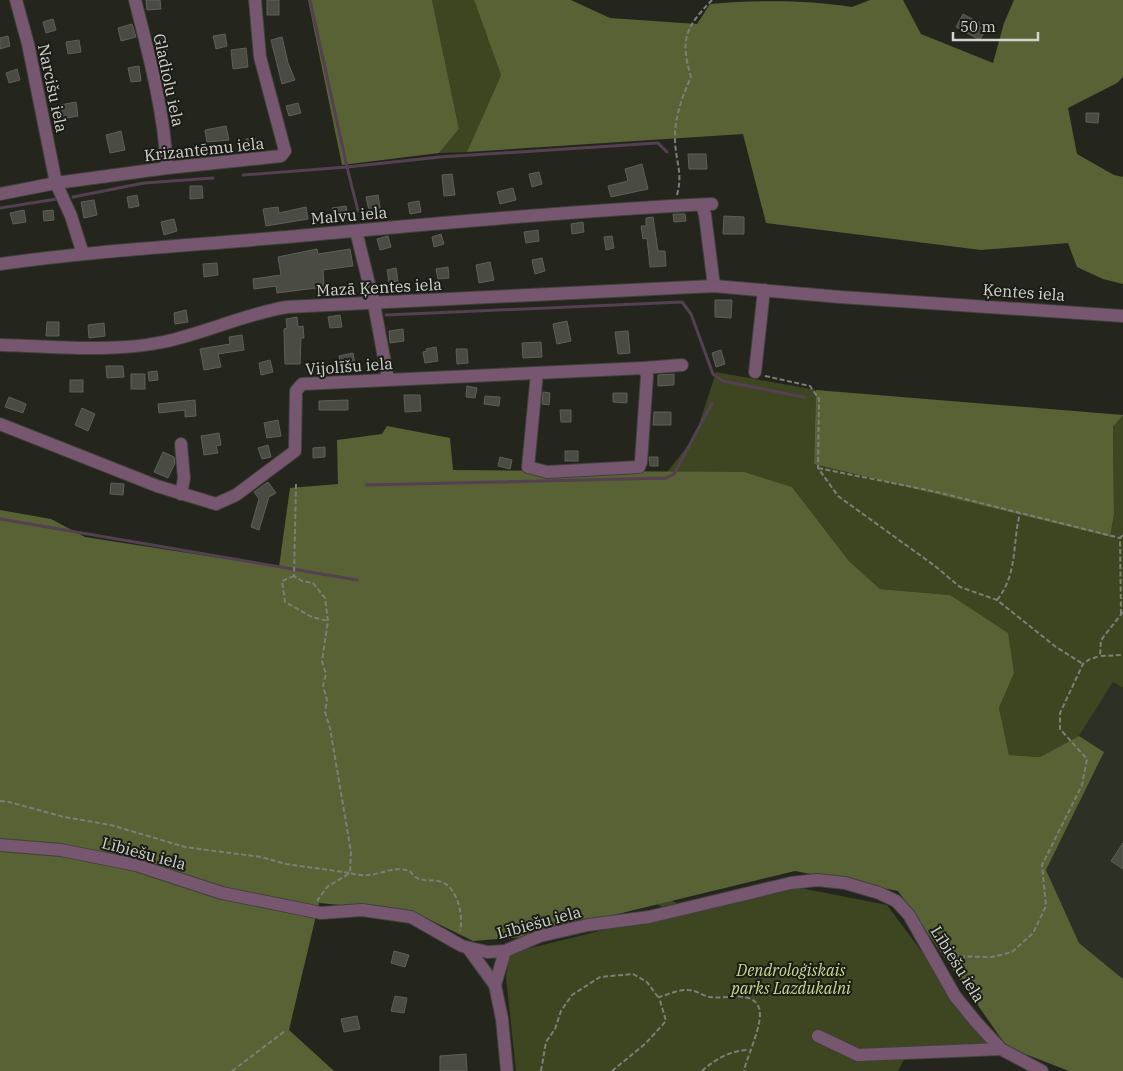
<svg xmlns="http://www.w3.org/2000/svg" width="1123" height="1071" viewBox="0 0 1123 1071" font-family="'IBM Plex Serif',serif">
<rect width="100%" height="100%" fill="#24261e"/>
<path fill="#2d3024" d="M1113,682L1123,688V979L1079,943L1046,870L1104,752L1079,736Z"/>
<g fill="#3d4621">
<path d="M432,0H474L501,75L467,152L439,153L459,129Z"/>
<path d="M716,372L816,390L814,464L1110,537L1114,515L1113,427L1123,415V688L1113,682L1079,736L1040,757L1009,755L999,708L1014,673L950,595L880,589L849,561L792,487L667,472L695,437Z"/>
<path d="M0,572L937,862L495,803L689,910L790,886L887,905L997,1053L906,1056L898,1071H516L506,977L510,953L673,913L480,807Z"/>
</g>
<g fill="#586234">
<path d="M308,0H432L459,129L439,153L342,165Z"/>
<path d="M474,0H571L610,18L697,24L710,4C756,0 808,0 852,7L870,0H903L921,34L993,63L1004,23L1014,0H1123V77L1117,83L1068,108L1077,154L1114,175L1123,177V284L1103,279L1077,267L1068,243L981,250L766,223L743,134L467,152L501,75Z"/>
<path d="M816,390L1123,415L1113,427L1114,515L1110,537L814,464Z"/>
<path d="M387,426L450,438L453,470L744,472L792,487L849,561L880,589L950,595L1008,633L1014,673L999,708L1009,755L1040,757L1079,736L1104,752L1046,870L1079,943L1123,979V1071H1069L1007,1047L898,891L795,871L523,937L473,941L414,912L319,903L289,1030L334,1071H0V510L51,519L85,537L279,567L290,488L338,484L337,440L382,434Z"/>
</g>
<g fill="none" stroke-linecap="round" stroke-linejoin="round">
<g stroke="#544050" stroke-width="3">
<path d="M310,0L347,167L440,157L658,143L667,152"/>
<path d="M243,175L347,167L358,211"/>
<path d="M73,197L144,183L213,178"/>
<path d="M0,208L57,199"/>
<path d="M386,315L682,302L691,314L713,374L723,381L804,397"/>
<path d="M366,485L666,478L674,474L712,403"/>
<path d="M0,519L357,580"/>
</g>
</g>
<g fill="#4a4c44" stroke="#5d6057">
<path d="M146,0H160L161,9L147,10Z"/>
<rect x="267" y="0" width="12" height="15"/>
<path d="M963,14L987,27L980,40L956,27Z"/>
<path d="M53,19L56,30L46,33L43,22Z"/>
<path d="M132,24L136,37L121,41L118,28Z"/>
<path d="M165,34L167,50L156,52L154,36Z"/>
<path d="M225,34L227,46L216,49L213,36Z"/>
<path d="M8,36L10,46L0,49V38Z"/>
<path d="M282,37L288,63L295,80L282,84L271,40Z"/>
<path d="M79,40L81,52L68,54L66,42Z"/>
<path d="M246,48L248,67L233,69L231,50Z"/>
<path d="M139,66L141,81L131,82L128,68Z"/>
<path d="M17,69L20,80L9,83L6,73Z"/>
<path d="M76,102L78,116L63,119L60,105Z"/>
<path d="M298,103L301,113L289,116L286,106Z"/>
<path d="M1086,113H1099L1098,123L1086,122Z"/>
<path d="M226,126L229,140L207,142L205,130Z"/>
<path d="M121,131L125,150L110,153L106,135Z"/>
<path d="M255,138L256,149L247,150L246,139Z"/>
<path d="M688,154H706L707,169H689Z"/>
<path d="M642,164L648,189L611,197L608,186L628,181L625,169Z"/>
<path d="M539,172L542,184L532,187L529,174Z"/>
<path d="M452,174L455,195L444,196L442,175Z"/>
<path d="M190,186H202L203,198L190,199Z"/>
<path d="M513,188L516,200L500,204L497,192Z"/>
<path d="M137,195L139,206L129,208L127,197Z"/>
<path d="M378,195L381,213L370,215L366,197Z"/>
<path d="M94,200L97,215L84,218L81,202Z"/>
<path d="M419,201L421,212L410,214L408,203Z"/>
<path d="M346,206L348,217L334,219L332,208Z"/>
<path d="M278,207L279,213L306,207L308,219L266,226L263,209Z"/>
<path d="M24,210L26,222L13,224L10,213Z"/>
<path d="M53,210L54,220L44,221L43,211Z"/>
<path d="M673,214H685L686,221L674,222Z"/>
<path d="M724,216L744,217V234H723Z"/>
<path d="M653,217L658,251H665L666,266L650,267L647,238L643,239L641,226H646V218Z"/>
<path d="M174,219L177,231L164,235L161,222Z"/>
<path d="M583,222L584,232L572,234L571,224Z"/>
<path d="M538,230L539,241L526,243L524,232Z"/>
<path d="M441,234L444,244L434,247L432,237Z"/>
<path d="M388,236L391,247L380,250L377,239Z"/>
<path d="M612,236L614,248L606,250L604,237Z"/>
<path d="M317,249L318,254L350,249L353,266L323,270L324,287L277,293L276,286L254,289L253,279L281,275L278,257Z"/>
<path d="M542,258L545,271L535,274L532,260Z"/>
<path d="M490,262L494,280L479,283L476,265Z"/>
<path d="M217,263L218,275L204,277L203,264Z"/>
<path d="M448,267L449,278L438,279L436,269Z"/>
<path d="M396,268L398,281L389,282L387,270Z"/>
<path d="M715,300H732L731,318L715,317Z"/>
<path d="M186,310L188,322L175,324L174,313Z"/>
<path d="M340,315L342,327L330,328L328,317Z"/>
<path d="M297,317L298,327L303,326L304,338H301L300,364H285L284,329L287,328L286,319Z"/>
<path d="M567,321L571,341L557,344L553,324Z"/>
<path d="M47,322H59V336H46Z"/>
<path d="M104,323L105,336L89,338L88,325Z"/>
<path d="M403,329L404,341L390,343L389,331Z"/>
<path d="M628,331L630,353L618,354L615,332Z"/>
<path d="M242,335L244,350L218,354L221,367L204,370L200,349L230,344L229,337Z"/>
<path d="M541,342L542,357L523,358L522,343Z"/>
<path d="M436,347L438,361L425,363L423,352L427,351L426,349Z"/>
<path d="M456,349H467L468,363L457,364Z"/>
<path d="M721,350L725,364L716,367L712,353Z"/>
<path d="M353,353L355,365L341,367L339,356Z"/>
<path d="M270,360L273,372L261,375L259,363Z"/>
<path d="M106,366H123L124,377L107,378Z"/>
<path d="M157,371L158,380L149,381L148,372Z"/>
<rect x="131" y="374" width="14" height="15"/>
<path d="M674,374V385L658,386V375Z"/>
<rect x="70" y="380" width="13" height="12"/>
<path d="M467,386L477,388L475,398L466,397Z"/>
<path d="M543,392L550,393L549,405L542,404Z"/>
<path d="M613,393H627V403L613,402Z"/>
<path d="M404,395H420L421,411L405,412Z"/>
<path d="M485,396L500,397L499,406L484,404Z"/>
<path d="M9,397L26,404L23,413L5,407Z"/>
<path d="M195,400L196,416L185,417V410L159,413L158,404Z"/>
<path d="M348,400V410H319V401Z"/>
<path d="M82,408L95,414L88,431L75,425Z"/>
<path d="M560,410H571V422H561Z"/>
<path d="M654,412H671V425H653Z"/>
<path d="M278,420L281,436L267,438L264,423Z"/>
<path d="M219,433L221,445L216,446L218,453L204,455L201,436Z"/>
<path d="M268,445L271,457L262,459L258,448Z"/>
<path d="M325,447V457L313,458V448Z"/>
<rect x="565" y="451" width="13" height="10"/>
<path d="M163,452L174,457L175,463L168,478L154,472Z"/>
<path d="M500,457L512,460L510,469L498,466Z"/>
<path d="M649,457H658V466H650Z"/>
<path d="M268,482L276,493L269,497L259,530L251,527L259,499L254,492Z"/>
<path d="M111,483L124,484L123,495L110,494Z"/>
<path d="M1123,843V869L1111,861Z"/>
<path d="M394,951L409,955L405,967L391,963Z"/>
<path d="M395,996L407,998L404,1013L391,1011Z"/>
<path d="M357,1016L360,1029L344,1032L341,1019Z"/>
<path d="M466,1054L467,1071H440V1056Z"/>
</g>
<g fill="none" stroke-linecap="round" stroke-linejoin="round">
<g stroke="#40423a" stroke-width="14">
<g id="minor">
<path d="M16,0L28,44L56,183L71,216L83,254"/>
<path d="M135,0C149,55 164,111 167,168"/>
<path d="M0,194L56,183L167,168L281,156L285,151L260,57L255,0"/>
<path d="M702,205L705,215L714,286"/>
<path d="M356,231L374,304L388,379"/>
<path d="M0,264C91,251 183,246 275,238C420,225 566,211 712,204"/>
<path d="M0,345C54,346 110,353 163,342C206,333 244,314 287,307L714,286L840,297L1123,316"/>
<path d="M644,368L682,365"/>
<path d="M755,372L764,290"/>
<path d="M0,424L157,486L216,504L236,495L295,451L296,391L302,384L644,368L647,376L641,462L639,467L547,472L528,467L537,373"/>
<path d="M181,494L184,478L181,444"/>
<path d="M0,845L61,850L136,865L222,893L321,913L362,910L411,917L462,946L487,952L505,951L540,936L588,925L649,917L791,883L817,880L845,883L879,893L896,901L909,915L955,996L976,1022L1001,1049L1042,1071"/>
<path d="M468,948L495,985"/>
<path d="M505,951L495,985L502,1019L507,1071"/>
<path d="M818,1036L858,1055L1001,1049"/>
</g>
</g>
<g stroke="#7c7e78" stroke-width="2" stroke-dasharray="5 2.5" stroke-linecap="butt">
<path d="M677,195C683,173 676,163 675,141C674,119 682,97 691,77C680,39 685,28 712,0"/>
<path d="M765,376L810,386L819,399L818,468L838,496L935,566L960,587L997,600L1056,647L1083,664"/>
<path d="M818,468L937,492L1120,538"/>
<path d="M296,484L294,576L302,581L313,583L325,598L328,621L322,661L326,674L323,686L327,700L325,712L330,728L351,852L350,873C377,881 388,864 410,871C418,883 425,879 438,881C457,884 464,915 460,931"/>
<path d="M294,576L282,581L285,602L312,617L328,621"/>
<path d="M997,600C1018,574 1012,544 1020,513"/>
<path d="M1123,612L1101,640L1100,656L1123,655"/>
<path d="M1121,614L1120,538L1123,535"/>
<path d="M0,801L9,802L64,817L111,825L185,847L261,857L286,864L350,873L327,887L317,901"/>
<path d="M945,956L992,957L1012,952L1033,933L1046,906L1042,865L1082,785L1087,759L1060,729V713L1083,664L1090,659L1100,656"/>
<path d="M232,1071L285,1031"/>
<path d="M541,1071L546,1042L555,1029L561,1011L572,995L600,977L633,974L647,982L658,997"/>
<path d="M612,1071L646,1043L666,1021L659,997C667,995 679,989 688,990C696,990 703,996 710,997C725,1000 752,989 759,1008C764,1023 747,1056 744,1071"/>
<path d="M702,1071C714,1060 731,1050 749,1050"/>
</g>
<use href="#minor" stroke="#775670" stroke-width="12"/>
</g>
<g text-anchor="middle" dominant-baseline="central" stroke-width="4" stroke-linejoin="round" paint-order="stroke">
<g font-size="16" fill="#d2d4cf" stroke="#1a1c15">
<text transform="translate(169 80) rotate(78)">Gladiolu iela</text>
<text transform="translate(53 88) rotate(78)">Narcišu iela</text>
<text transform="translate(204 149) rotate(-6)">Krizantēmu iela</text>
<text transform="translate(349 215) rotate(-5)">Malvu iela</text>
<text transform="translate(379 287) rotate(-3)">Mazā Ķentes iela</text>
<text transform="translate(1024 292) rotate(4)">Ķentes iela</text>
<text transform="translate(349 366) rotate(-4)">Vijolīšu iela</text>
<text transform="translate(144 853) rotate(15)">Lībiešu iela</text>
<text transform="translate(539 922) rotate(-15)">Lībiešu iela</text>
<text transform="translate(958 964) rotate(58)">Lībiešu iela</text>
</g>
<g font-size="16" font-style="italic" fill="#cadd92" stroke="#1a1c15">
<text x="791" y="970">Dendroloģiskais<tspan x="791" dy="18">parks Lazdukalni</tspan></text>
</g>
</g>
<path d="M953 32v8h85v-8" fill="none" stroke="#d2d4cf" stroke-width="2.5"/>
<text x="960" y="32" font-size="15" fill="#d2d4cf" stroke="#1a1c15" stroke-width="4" paint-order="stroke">50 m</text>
</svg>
